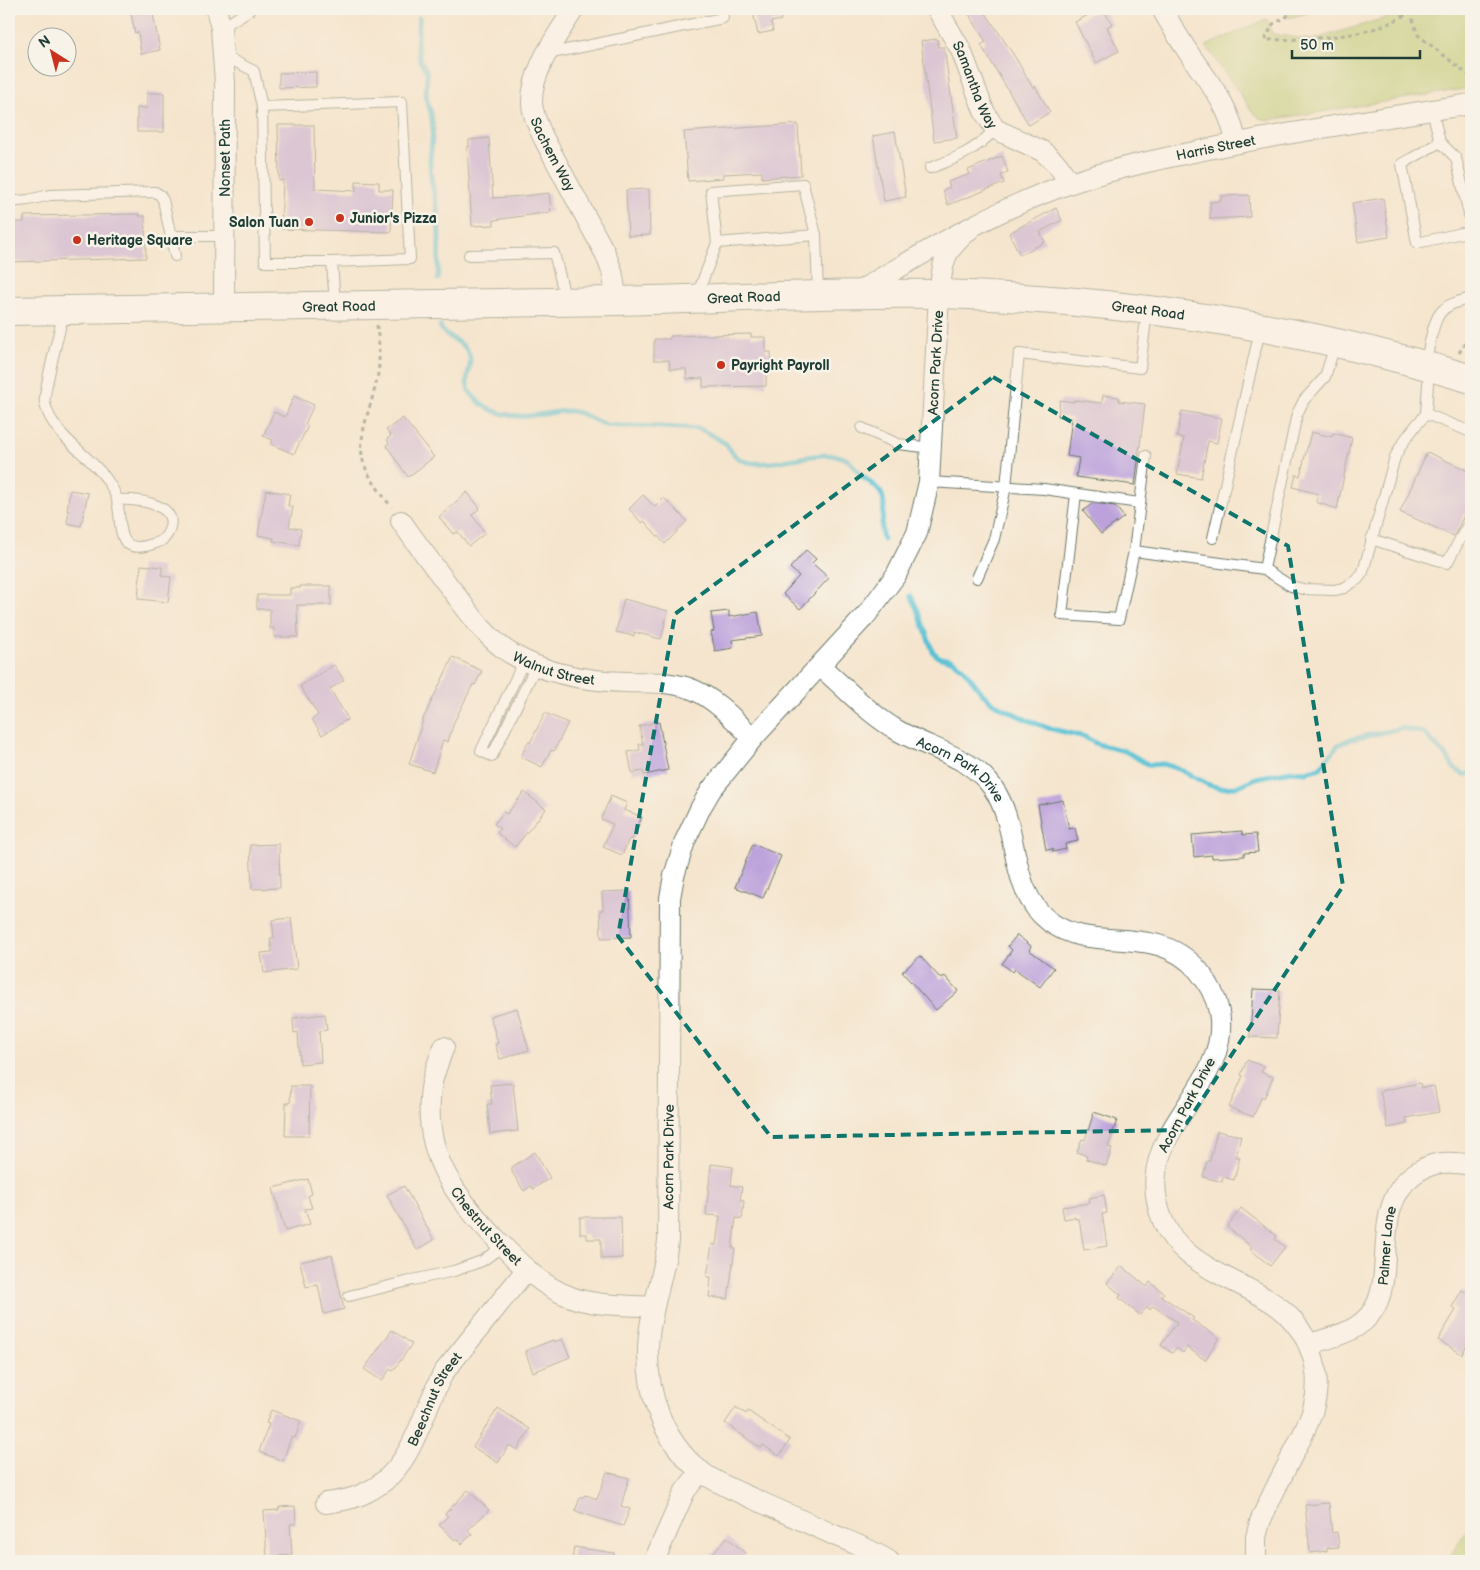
<svg xmlns="http://www.w3.org/2000/svg" width="1480" height="1570" viewBox="0 0 1480 1570" font-family="'Balsamiq Sans',sans-serif">
<rect width="100%" height="100%" fill="#f7f3e8"/>
<filter id="ink" filterUnits="userSpaceOnUse"><feTurbulence type="fractalNoise" baseFrequency=".02" numOctaves="2"/><feDisplacementMap in="SourceGraphic" scale="10" xChannelSelector="R" yChannelSelector="G"/><feConvolveMatrix kernelMatrix="1 2 1 2 8 2 1 2 1" color-interpolation-filters="sRGB"/></filter>
<filter id="wash" filterUnits="userSpaceOnUse"><feTurbulence type="fractalNoise" baseFrequency=".0096" numOctaves="4" result="noise"/><feDisplacementMap in="SourceGraphic" scale="20" xChannelSelector="R" yChannelSelector="G"/><feGaussianBlur stdDeviation="1.12" result="paint"/><feColorMatrix in="noise" values="0 0 0 0 0 0 0 0 0 0 0 0 0 0 0 0 0 1.4 0 .05"/><feComposite in="paint" operator="in"/></filter>
<g filter="url(#wash)">
<rect width="100%" height="100%" fill="#f5e5ce"/>
<g fill="#b3cb70" stroke="#698452">
<path d="M1286,9H1321L1289,18Z"/>
<path d="M1415,9H1471V88L1269,120L1259,118L1252,111L1206,46L1267,19L1272,34L1312,40Z"/>
<path d="M1471,1527V1561H1447L1462,1537Z"/>
</g>
<g fill="none" stroke-linecap="round" stroke-linejoin="round">
<g stroke="#58c1d5" stroke-width="5">
<path d="M419,18L417,46L420,60L427,72L426,98L431,113L433,129L430,160L431,178L438,213L439,236L438,279"/>
<path d="M440,326C445,339 460,339 467,350C477,366 458,380 473,396C488,413 513,419 535,415C546,414 558,411 569,411C583,411 594,422 608,425C615,426 623,426 630,426C647,426 663,427 679,428C686,428 696,427 702,430C705,431 723,442 725,443C732,451 735,459 747,462C776,469 825,445 848,460C852,463 856,470 860,474C867,482 877,485 882,495C888,508 878,525 883,539"/>
<path d="M911,596L918,611L933,652L940,658L952,660L962,667L983,694L993,703L1025,719L1048,728L1085,737L1097,744L1125,751L1149,765L1163,764L1179,769L1209,785L1220,788L1236,787L1256,778L1291,771L1306,772L1320,768L1338,745L1348,740L1402,728L1424,733L1447,757L1454,768L1464,775L1471,773"/>
</g>
</g>
<g id="blocks">
<g fill="#bca1db">
<path d="M130,9H152L160,50L141,54L138,32L135,33Z"/>
<path d="M752,9H778L781,20L771,22L773,31L758,34Z"/>
<path d="M966,9H983L1015,57L1033,88L1035,86L1050,112L1029,125L981,45L986,42Z"/>
<path d="M1099,9H1103L1112,24L1107,27L1119,51L1096,63L1075,22Z"/>
<path d="M937,39L938,47H944L957,138L934,141L921,41Z"/>
<path d="M316,72V87L279,88V73Z"/>
<path d="M147,93H164V132H137V108H147Z"/>
<path d="M798,124L801,175L762,178V172L723,174V178L688,181L684,132Z"/>
<path d="M278,125H314L315,189L356,191V181L379,182V190H393L391,232L281,229L283,180L279,181Z"/>
<path d="M895,132L906,197L884,201L873,136Z"/>
<path d="M489,138L493,198L524,196L549,193L551,212L494,220V225L472,226L467,147H469V140Z"/>
<path d="M1002,156L1008,172L1001,175L1004,183L948,205L943,190L950,187L948,182L970,174L968,170Z"/>
<path d="M649,189L650,235L628,236L626,190Z"/>
<path d="M1249,195L1250,217L1210,219V202L1221,201V196Z"/>
<path d="M1383,198L1389,237L1358,242L1352,203Z"/>
<path d="M1056,208L1062,220L1040,232L1045,242L1020,255L1009,233Z"/>
<path d="M139,214V216H145L146,258L9,262V222H24V216Z"/>
<path d="M751,334V337H766V352H771L772,370H766V386L703,387V378L687,379L686,369H670L669,360H654V339H670V336Z"/>
<path d="M1103,395L1119,397V401L1145,404L1135,485L1076,477L1079,458L1067,456L1072,418L1058,416L1060,400L1074,402V400L1102,403Z"/>
<path d="M294,396L314,405L305,424L308,426L294,454L271,444L273,440L263,436L274,412L285,417Z"/>
<path d="M1182,411L1222,418L1217,443L1208,441L1201,478L1177,474L1184,438L1177,437Z"/>
<path d="M403,418L434,457L408,477L386,445L389,443L387,439L391,436L386,430Z"/>
<path d="M1311,432L1332,437L1333,433L1352,438L1337,509L1316,502L1318,494L1293,487L1296,475L1300,476Z"/>
<path d="M1427,452L1471,472V501L1454,536L1400,512Z"/>
<path d="M70,490L88,493L81,526L67,523L69,511H67Z"/>
<path d="M266,490L290,494L288,506L293,507L289,527L301,529L299,545L273,541L274,538L258,535Z"/>
<path d="M467,492L480,508L472,515L485,533L469,546L458,532L453,534L439,517Z"/>
<path d="M643,495L655,507L664,498L687,521L665,544L644,521L642,523L629,509Z"/>
<path d="M1093,503L1115,506L1124,517L1101,534L1083,511Z"/>
<path d="M806,550L816,559L812,563L829,578L800,609L783,594L799,576L790,568Z"/>
<path d="M141,565L162,567V576L171,577L168,602L138,599Z"/>
<path d="M300,586H331V605H297L298,637H274V628H270V609H257V595H290V588H300Z"/>
<path d="M624,599L668,611L661,639L634,632V636L616,632Z"/>
<path d="M729,611V617L758,612L762,636L732,640L733,648L715,651L711,632L714,631L711,613Z"/>
<path d="M453,657L482,671L475,685L473,684L454,722L448,742L443,740L433,772L409,764L424,717Z"/>
<path d="M334,665L344,680L330,689L348,719L322,735L312,719L318,715L300,686Z"/>
<path d="M545,713L568,723L554,751L551,750L542,767L521,757L528,742L530,743Z"/>
<path d="M659,722L668,770L644,775L643,771L632,773L628,752L640,750L639,744H643L639,726Z"/>
<path d="M524,792L546,809L515,847L497,833L500,829L494,824L504,812L507,814Z"/>
<path d="M611,796L627,803L624,810L642,817L632,840L629,839L622,855L603,847L613,824L601,819Z"/>
<path d="M1063,800L1069,829L1075,828L1078,841L1065,844L1066,849L1053,852V849L1046,850L1038,805Z"/>
<path d="M1242,831L1243,835L1256,834L1258,852L1244,853V856L1212,858V855L1194,857L1192,835Z"/>
<path d="M279,844L280,888L252,889L250,845Z"/>
<path d="M753,844L781,856L763,898L735,887Z"/>
<path d="M629,891L631,937L601,938L600,910H603L602,892Z"/>
<path d="M291,918L297,969L264,973L261,953L272,952L270,938H274L272,920Z"/>
<path d="M1017,935L1031,946L1029,950L1054,968L1040,987L1015,969L1013,972L1002,964L1012,950L1008,946Z"/>
<path d="M920,956L941,979L945,976L958,991L936,1010L902,972Z"/>
<path d="M1253,989L1280,990L1277,1038L1250,1037Z"/>
<path d="M517,1008L529,1050L500,1059L495,1044L498,1043L490,1016Z"/>
<path d="M325,1014L327,1030L319,1031L321,1062L300,1064L298,1032L294,1033L293,1018Z"/>
<path d="M1247,1060L1264,1067L1261,1072L1273,1077L1264,1098L1262,1096L1253,1117L1229,1107L1243,1076L1241,1075Z"/>
<path d="M513,1083L518,1131L490,1134L487,1104H492L490,1085Z"/>
<path d="M1420,1083L1421,1088L1434,1086L1439,1112L1406,1118L1407,1124L1388,1128L1380,1091Z"/>
<path d="M291,1086H310L309,1136H285L286,1103H290Z"/>
<path d="M1094,1112L1117,1120L1108,1147L1112,1148L1106,1166L1086,1159L1087,1156L1077,1152L1082,1139L1085,1140Z"/>
<path d="M1217,1131L1241,1136L1236,1157H1240L1234,1180L1223,1177L1222,1182L1203,1177L1207,1161H1210Z"/>
<path d="M535,1152L550,1178L533,1189L531,1186L524,1191L512,1172V1167Z"/>
<path d="M711,1164L733,1167L731,1185L742,1187L740,1200L744,1201L742,1219L736,1218L732,1248H735L728,1299L709,1297L711,1277H707L712,1244L716,1245L720,1216L706,1215Z"/>
<path d="M308,1179L312,1194L308,1196L312,1208L305,1209L310,1224L285,1231L273,1188Z"/>
<path d="M404,1186L434,1240L417,1250L387,1195Z"/>
<path d="M1104,1195L1107,1213L1102,1214L1107,1246L1084,1250L1079,1219H1075V1217L1064,1219L1062,1207L1090,1203L1089,1198Z"/>
<path d="M1241,1208L1277,1236L1275,1239L1285,1247L1270,1266L1250,1249L1252,1247L1227,1227Z"/>
<path d="M580,1217H621L622,1258L601,1259V1239H587V1234H580Z"/>
<path d="M332,1255L344,1309L324,1314L318,1285L306,1287L300,1262Z"/>
<path d="M1122,1266L1147,1287L1150,1282L1164,1293L1161,1296L1194,1318L1192,1320L1219,1338L1205,1360L1187,1347L1183,1353L1176,1348L1172,1353L1161,1345L1177,1322L1153,1306L1150,1310L1147,1307L1140,1315L1119,1298L1121,1295L1107,1283Z"/>
<path d="M1462,1290L1471,1296V1338L1462,1354L1438,1340L1456,1310L1452,1307Z"/>
<path d="M392,1330L412,1344L393,1371L390,1369L382,1381L364,1369Z"/>
<path d="M562,1339L570,1357L533,1372L525,1351L553,1340L554,1342Z"/>
<path d="M736,1407L746,1414L748,1411L790,1440L779,1456L763,1445L761,1448L725,1423Z"/>
<path d="M498,1408L530,1429L517,1450L509,1445L498,1463L473,1447Z"/>
<path d="M271,1410L301,1421L295,1438L291,1437L283,1461L259,1452L269,1424L266,1423Z"/>
<path d="M607,1472L629,1478L621,1506L630,1509L623,1526L575,1511L580,1498L586,1495L597,1499Z"/>
<path d="M468,1490L489,1510L468,1530L472,1534L462,1544L457,1538L455,1540L439,1525L448,1516L445,1514Z"/>
<path d="M1329,1503L1332,1533L1337,1532L1339,1547L1327,1548V1551L1310,1553L1305,1505Z"/>
<path d="M295,1506L296,1524H290L292,1555L267,1557L264,1511L279,1510V1507Z"/>
<path d="M727,1537L746,1554L739,1561H706Z"/>
<path d="M574,1547L614,1553L613,1561H572Z"/>
</g>
</g>
</g>
<g filter="url(#ink)">
<use href="#blocks" fill-opacity="0" stroke="#6a786a" stroke-width="1"/>
<g fill="none" stroke-linecap="round" stroke-linejoin="round">
<g stroke="#6a786a" stroke-width="12">
<g id="lane">
<path d="M221,28L251,9"/>
<path d="M547,54L723,18L721,9"/>
<path d="M224,56L254,71L262,107L402,102L410,259L332,262L335,305"/>
<path d="M262,107L265,262H332"/>
<path d="M1432,110L1440,142L1456,158L1471,223"/>
<path d="M1440,142L1402,164L1417,243L1471,231"/>
<path d="M930,168C955,159 977,150 995,129"/>
<path d="M9,202L28,200L50,195L155,192L160,195L163,200L175,256"/>
<path d="M171,236H225"/>
<path d="M717,243L816,235"/>
<path d="M469,255L554,253L566,301"/>
<path d="M696,298L717,243L711,191L803,184L816,235L818,294"/>
<path d="M64,311C61,327 42,394 45,404C53,436 86,452 105,477C110,484 115,491 117,500C123,527 114,558 156,543C163,541 168,535 170,527C177,502 132,499 117,500"/>
<path d="M1425,364C1429,351 1432,320 1442,311C1449,303 1461,301 1471,298"/>
<path d="M1426,414L1429,368"/>
<path d="M862,428L898,444L932,448"/>
<path d="M1146,456L1134,551L1264,569L1291,586L1303,589L1334,590L1344,588L1358,579L1363,572L1395,457C1403,440 1413,428 1426,414L1471,432"/>
<path d="M929,482L1044,489L1139,503"/>
<path d="M1076,494L1062,615L1119,619L1134,551"/>
<path d="M1213,538L1260,330"/>
<path d="M1371,539L1447,563L1471,519"/>
<path d="M1264,569L1297,414L1304,400L1325,377L1335,345"/>
<path d="M977,578L994,539L1006,487L1019,354L1140,368L1147,311"/>
<path d="M524,661L481,751L492,756L536,666"/>
<path d="M349,1296L413,1280L454,1271L482,1261L503,1246"/>
</g>
</g>
<g stroke="#6a786a" stroke-width="22">
<g id="street">
<path d="M216,9L221,28L225,83L224,307"/>
<path id="s1" d="M574,9C557,36 531,70 532,104C533,115 538,126 543,137L605,253L612,271L617,301"/>
<path id="s2" d="M937,9L961,50L984,111L995,129L1042,151L1057,164L1070,183"/>
<path d="M1162,9C1171,25 1180,40 1190,55C1210,84 1231,108 1236,143"/>
<path id="s3" d="M856,293C925,252 995,209 1071,183C1118,167 1169,157 1218,147C1302,130 1387,117 1471,104"/>
<path id="s4" d="M401,521C419,547 438,572 458,598C473,618 488,639 510,653C545,674 585,681 626,682C648,683 674,681 694,690C717,700 735,721 753,738"/>
<path id="s5" d="M820,666C843,686 866,711 892,727C925,749 970,754 993,788C1021,828 1007,890 1050,922C1095,955 1154,921 1198,970C1208,982 1216,996 1219,1012C1233,1090 1126,1133 1163,1221C1174,1248 1199,1263 1223,1276C1242,1286 1263,1295 1280,1308C1310,1333 1324,1371 1313,1409C1309,1424 1301,1438 1294,1452C1282,1476 1270,1498 1260,1522L1256,1537V1561"/>
<path id="s6" d="M444,1047C439,1060 433,1074 431,1088C422,1155 455,1196 499,1242C520,1264 542,1287 571,1297C594,1306 629,1305 654,1307"/>
<path id="s7" d="M1309,1344C1333,1337 1360,1332 1374,1309C1381,1298 1383,1285 1384,1272C1387,1238 1383,1197 1414,1174C1432,1161 1450,1161 1471,1165"/>
<path id="s8" d="M326,1503C340,1501 354,1499 367,1492C414,1470 421,1412 444,1372L527,1269"/>
<path d="M654,1561L685,1491L701,1471"/>
<path id="s9" d="M889,1561C872,1550 853,1543 834,1535C808,1523 781,1511 754,1499C736,1491 716,1483 700,1471C663,1441 647,1395 648,1349C649,1312 664,1277 668,1241L670,898L674,876L685,841L701,807L711,790L753,738L867,614L896,575L917,533L929,482L939,294C944,257 942,254 971,228"/>
</g>
</g>
<g stroke="#6a786a" stroke-width="30">
<g id="secondary">
<path id="s10" d="M9,311C211,309 413,305 615,301C723,299 832,292 940,294C1118,299 1302,326 1471,379"/>
</g>
</g>
<g stroke="#6a786a" stroke-width="3" stroke-dasharray="4 4" stroke-linecap="butt">
<path d="M1294,9L1285,18L1273,24L1265,40C1309,39 1378,39 1413,9"/>
<path d="M1410,11L1418,35L1471,77"/>
<path d="M377,325C379,344 381,365 376,384C371,406 359,433 362,456C365,474 381,492 391,507"/>
<path d="M1459,353L1471,335"/>
</g>
<use href="#lane" stroke="#fff" stroke-width="10"/>
<use href="#street" stroke="#fff" stroke-width="20"/>
<use href="#secondary" stroke="#fff" stroke-width="28"/>
</g>
</g>
<path d="M0 0H1480V1570H0ZM993,377L1288,546L1343,886L1182,1130L771,1137L618,936L675,614Z" fill="#f5e5ce" fill-opacity=".55" fill-rule="evenodd"/>
<path fill="none" stroke="#0f766e" stroke-width="4" stroke-dasharray="10 6" stroke-linejoin="round" d="M993,377L1288,546L1343,886L1182,1130L771,1137L618,936L675,614Z"/>
<g fill="#c8321e" stroke="#f7f3e8" stroke-width="2">
<circle cx="340" cy="218" r="5"/>
<circle cx="309" cy="222" r="5"/>
<circle cx="77" cy="240" r="5"/>
<circle cx="721" cy="365" r="5"/>
</g>
<g text-anchor="middle" dominant-baseline="central" stroke-width="5" stroke-linejoin="round" paint-order="stroke">
<g font-size="14" fill="#1f3d34" stroke="#f7f3e8">
<text stroke="none"><textPath href="#s2" startOffset="85">Samantha Way</textPath></text>
<text stroke="none"><textPath href="#s3" startOffset="391">Harris Street</textPath></text>
<text stroke="none"><textPath href="#s1" startOffset="160">Sachem Way</textPath></text>
<text transform="translate(225 158) rotate(-90)">Nonset Path</text>
<text stroke="none"><textPath href="#s10" startOffset="735">Great Road</textPath></text>
<text stroke="none"><textPath href="#s10" startOffset="330">Great Road</textPath></text>
<text stroke="none"><textPath href="#s10" startOffset="1140">Great Road</textPath></text>
<text stroke="none"><textPath href="#s9" startOffset="1419">Acorn Park Drive</textPath></text>
<text stroke="none"><textPath href="#s4" startOffset="219">Walnut Street</textPath></text>
<text stroke="none"><textPath href="#s5" startOffset="176">Acorn Park Drive</textPath></text>
<text transform="translate(1187 1105) rotate(-62)">Acorn Park Drive</text>
<text stroke="none"><textPath href="#s9" startOffset="541">Acorn Park Drive</textPath></text>
<text stroke="none"><textPath href="#s6" startOffset="198">Chestnut Street</textPath></text>
<text stroke="none"><textPath href="#s7" startOffset="141">Palmer Lane</textPath></text>
<text stroke="none"><textPath href="#s8" startOffset="160">Beechnut Street</textPath></text>
</g>
<g font-size="14" font-weight="bold" fill="#1f3d34" stroke="#f7f3e8" text-anchor="start">
<text x="350" y="218">Junior's Pizza</text>
<text x="299" y="222" text-anchor="end">Salon Tuan</text>
<text x="87" y="240">Heritage Square</text>
<text x="731" y="365">Payright Payroll</text>
</g>
</g>
<rect width="1480" height="1570" fill="none" stroke="#f7f3e8" stroke-width="30"/>
<g transform="translate(52 52) rotate(324)"><circle r="24" fill="#f7f3e8" stroke="#a1aaa0"/>
<path d="M0-4L9 19L0 12L-9 19Z" fill="#c8321e"/>
<text y="-8" font-size="14" font-weight="bold" text-anchor="middle" fill="#1f3d34">N</text>
</g>
<path d="M1292 50v8h128v-8" fill="none" stroke="#1f3d34" stroke-width="2.5"/>
<text x="1300" y="50" font-size="15" fill="#1f3d34" stroke="#f7f3e8" stroke-width="4" paint-order="stroke">50 m</text>
</svg>
